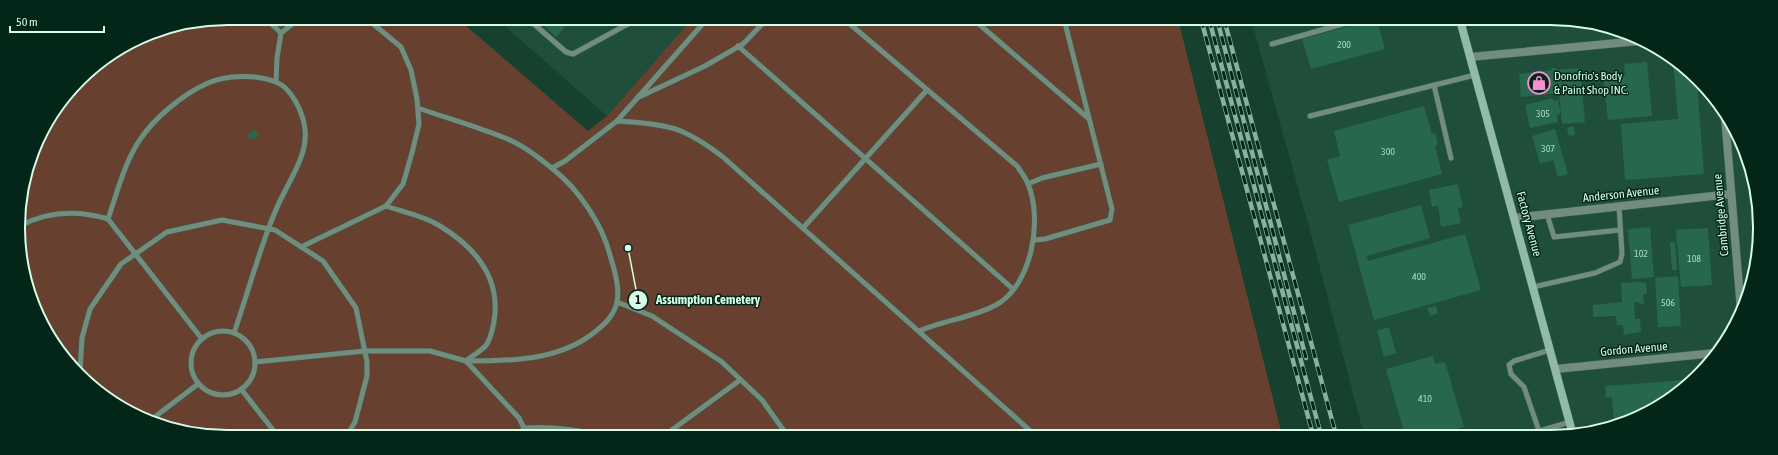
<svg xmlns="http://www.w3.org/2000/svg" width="1778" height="455" viewBox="0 0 1778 455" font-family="'Asap Condensed',sans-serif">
<rect width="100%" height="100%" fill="#16412f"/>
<g fill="#1f4f3b">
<path d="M496,18L692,19L607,116Z"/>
<path d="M1251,19L1578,20L1655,46L1717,100L1753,173L1758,255L1738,320L1698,376L1643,415L1578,435H1364L1315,249Z"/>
</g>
<path fill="#674030" d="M227,18H457L588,131L607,116L692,19H1178L1282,435H200L123,409L61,355L25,282L18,214L40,135L89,70L148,34Z"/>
<g fill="#27674c">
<path d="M536,18H573L556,37Z"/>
<path d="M1372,20H1377L1385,49L1311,69L1302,39Z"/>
<path d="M1673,61L1697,83L1704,174L1625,180L1621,124L1678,119Z"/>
<path d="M1647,62L1652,116L1608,120L1603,77L1625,75L1624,64Z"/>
<path d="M1551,68H1556L1558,93L1521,97L1519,74L1552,70Z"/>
<path d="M1580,68L1585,122L1562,124L1557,70Z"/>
<path d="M1552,98L1554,101L1558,100L1560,111V114L1557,115L1558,122L1530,128L1525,105Z"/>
<path d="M1424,106L1432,134L1435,133L1438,145L1435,146L1442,174L1339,202L1327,160L1340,156L1334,131Z"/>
<path d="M1573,126L1575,135L1569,136L1567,128Z"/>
<path d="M255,129L259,136L250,140L247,134Z"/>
<path d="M1555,129L1568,174L1558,177L1553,160L1540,164L1532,136Z"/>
<path d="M1458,184L1463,207L1458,208L1461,223L1441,227L1438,205L1432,207L1429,190Z"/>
<path d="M1421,205L1430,238L1367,256L1368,261L1465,234L1481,290L1374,320L1348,225Z"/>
<path d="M1650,227L1654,277L1632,279L1628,229Z"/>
<path d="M1708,228L1712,285L1681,287L1676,230Z"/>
<path d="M1670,242H1675L1677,270H1672Z"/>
<path d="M1678,276L1681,326L1658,327L1655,278Z"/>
<path d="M1642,282L1646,283L1647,294H1643L1644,304L1634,302L1635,319H1640L1641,332L1624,335L1623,325H1617L1616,316L1593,317V305L1622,302L1621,283Z"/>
<path d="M1436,306L1438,313L1430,316L1427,308Z"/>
<path d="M1389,327L1396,353L1384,357L1377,331Z"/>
<path d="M1433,356L1435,364L1445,362L1464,427L1435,435H1405L1386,369Z"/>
<path d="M1686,380V385L1643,415L1614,424L1612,397L1606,398L1605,386Z"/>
</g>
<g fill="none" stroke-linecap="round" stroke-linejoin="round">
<g stroke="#355f4d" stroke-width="6">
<g id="lane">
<path d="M265,18L281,33L277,58L276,82"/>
<path d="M527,18L566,52L573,54L637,19"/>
<path d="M844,19L1017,166C1021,172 1026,178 1028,184C1043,220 1032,285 996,305C972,318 944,320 919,331"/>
<path d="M973,19L1088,118"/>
<path d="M281,33L300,18"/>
<path d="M1272,44L1357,20"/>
<path d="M738,46L1013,289"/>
<path d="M1434,85L1451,158"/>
<path d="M637,98L705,66L743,44L767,19"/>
<path d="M418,108C449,119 482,128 512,141C527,148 542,160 554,170C579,190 602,224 610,255C614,269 620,287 617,302C614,315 606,323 596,331C560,361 511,361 466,361"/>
<path d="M1310,116L1475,75"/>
<path d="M617,121L707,19"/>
<path d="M552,168L565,161L617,121C636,122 664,124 681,131C697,138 710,147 723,157L1035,435"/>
<path d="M1028,184L1042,178L1101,164"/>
<path d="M386,206C403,212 425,216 440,226C473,246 498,274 495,314C494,323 492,335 487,344C483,350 472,356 466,361"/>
<path d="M1547,214L1554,237L1620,230"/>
<path d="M108,219C117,193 124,164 139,141C154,118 183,94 208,83C226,75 257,74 276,82C292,88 303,113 305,129C308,153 292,176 282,197C277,206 273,217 269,227C256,262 246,298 234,333"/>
<path d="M20,226C48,211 77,210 108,219L202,339"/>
<path d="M803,228L927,90"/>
<path d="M1034,240L1045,239L1110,220L1112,209L1064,19"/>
<path d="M301,247L386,206L403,184L412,153L419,124L417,99L411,70L401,47L366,18"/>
<path d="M1533,287L1595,273L1620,262L1622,254L1619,206"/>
<path d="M617,302L652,316L722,362L762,400L787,435"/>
<circle cx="223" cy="363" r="32"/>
<path d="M255,362L365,351H430L466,361L519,418L524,428"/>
<path d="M80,371L82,338L90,309L121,264L167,232L222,220L275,230L323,261L356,308L367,362V376L355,422L347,435"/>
<path d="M241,389L277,435"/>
<path d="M152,419L198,384"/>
<path d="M351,430L362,435"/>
<path d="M1539,431L1524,387L1511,374L1509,365L1514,361L1550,350"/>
<path d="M519,435L524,428C551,426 574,429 600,435"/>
<path d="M665,435L740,380"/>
<path d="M1526,435L1570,422"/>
</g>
</g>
<g stroke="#355f4d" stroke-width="9">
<g id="street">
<path d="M1470,57L1639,41"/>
<path d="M1725,117L1741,311"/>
<path d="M1514,218L1731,194"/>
<path d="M1556,369L1715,353"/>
</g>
</g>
<g stroke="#355f4d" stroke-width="9">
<path id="secondary" d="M1460,20L1573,435"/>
</g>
<use href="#lane" stroke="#728c7e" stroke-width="5"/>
<use href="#street" stroke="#728c7e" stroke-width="8"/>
<use href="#secondary" stroke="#91bba6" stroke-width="8"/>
<g stroke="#89b29e" stroke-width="4.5">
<g id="rail">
<path d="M1201,19L1313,435"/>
<path d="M1209,19L1321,435"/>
<path d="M1217,19L1306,358"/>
<path d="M1224,19L1336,435"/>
</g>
</g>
<use href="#rail" stroke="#032619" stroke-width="3" stroke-dasharray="9" stroke-linecap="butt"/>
</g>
<defs>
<g id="shop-ring" transform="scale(1.15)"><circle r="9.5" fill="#032619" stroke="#f690d0" stroke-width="1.5"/><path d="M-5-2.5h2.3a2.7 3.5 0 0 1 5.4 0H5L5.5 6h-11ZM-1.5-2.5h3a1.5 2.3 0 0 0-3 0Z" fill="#f690d0"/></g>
</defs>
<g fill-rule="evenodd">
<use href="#shop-ring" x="1539" y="83"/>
</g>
<g text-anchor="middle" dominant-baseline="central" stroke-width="3" stroke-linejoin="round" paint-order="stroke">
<g font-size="10" fill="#aad8c1">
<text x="1344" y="44">200</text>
<text x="1543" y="113">305</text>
<text x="1548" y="148">307</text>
<text x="1388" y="151">300</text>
<text x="1641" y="253">102</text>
<text x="1694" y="258">108</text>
<text x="1419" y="276">400</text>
<text x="1668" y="302">506</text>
<text x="1425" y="398">410</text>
</g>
<g font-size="12" fill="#d6fde8" stroke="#032619" text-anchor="start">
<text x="1554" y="76">Donofrio's Body<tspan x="1554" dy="14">&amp; Paint Shop INC.</tspan></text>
</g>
<g font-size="12" fill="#d6fde8" stroke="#032619">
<text transform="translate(1621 194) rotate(-6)">Anderson Avenue</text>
<text transform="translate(1721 215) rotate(-95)">Cambridge Avenue</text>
<text transform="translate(1529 224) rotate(75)">Factory Avenue</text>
<text transform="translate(1634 349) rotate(-5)">Gordon Avenue</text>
</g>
</g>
<path d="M0 0H1778V455H0ZM227 25H1551A202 202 0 0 1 1753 227V228A202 202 0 0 1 1551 430H227A202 202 0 0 1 25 228V227A202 202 0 0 1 227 25Z" fill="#032619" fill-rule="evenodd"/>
<path fill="none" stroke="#d6fde8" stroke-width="2" d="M227 25H1551A202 202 0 0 1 1753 227V228A202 202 0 0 1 1551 430H227A202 202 0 0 1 25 228V227A202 202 0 0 1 227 25Z"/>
<path fill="none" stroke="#d6fde8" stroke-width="1.5" d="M628 248L638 300"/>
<g fill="#d6fde8" stroke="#032619" stroke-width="1.5">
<circle cx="628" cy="248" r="4"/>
<circle cx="638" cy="300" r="10"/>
</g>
<g font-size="12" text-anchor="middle" font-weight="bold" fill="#111">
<text x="638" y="304">1</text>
</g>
<g font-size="13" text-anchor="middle" font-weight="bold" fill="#d6fde8" stroke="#032619" stroke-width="3" stroke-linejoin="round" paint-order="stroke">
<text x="708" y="304">Assumption Cemetery</text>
</g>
<path d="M10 26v6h94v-6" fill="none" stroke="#d6fde8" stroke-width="2"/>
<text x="16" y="26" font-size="12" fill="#d6fde8" stroke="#032619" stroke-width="3" paint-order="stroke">50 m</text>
</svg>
